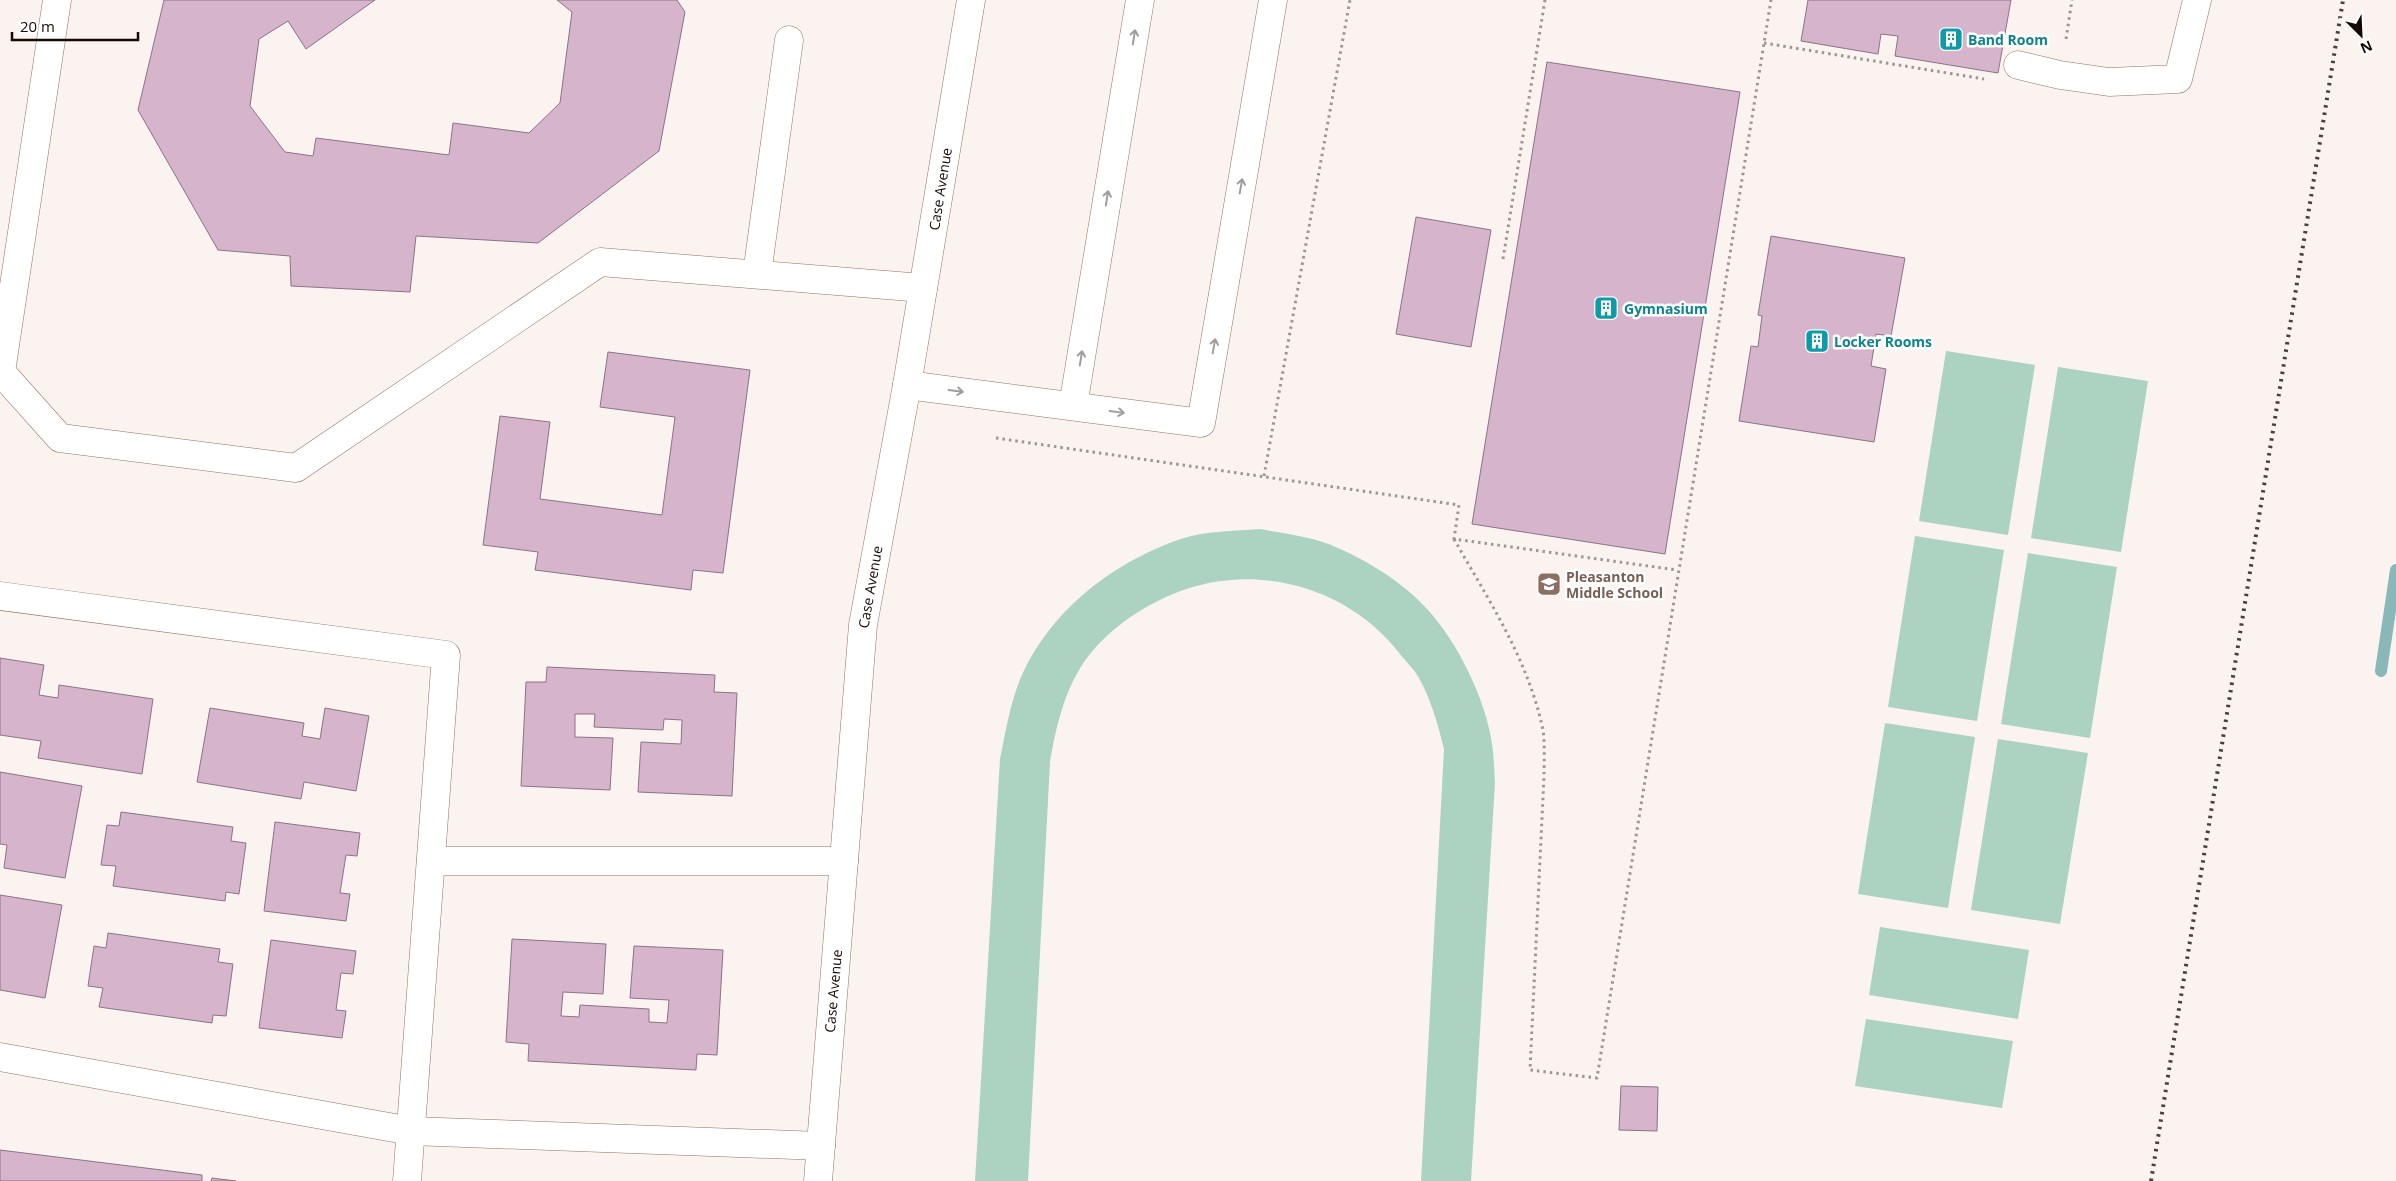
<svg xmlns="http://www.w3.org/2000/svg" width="2396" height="1181" viewBox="0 0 2396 1181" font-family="'Open Sans',sans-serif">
<rect width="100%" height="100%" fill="#faf3ef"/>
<g fill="#acd3c1">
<path d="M1946,351L2035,365L2008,535L1919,521Z"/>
<path d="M2058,367L2148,381L2121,552L2031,538Z"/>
<path d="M1260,529C1286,534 1314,537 1338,548C1370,562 1405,584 1428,610C1458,643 1486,700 1492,744C1494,756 1494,769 1495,782L1471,1181H1421L1444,749C1438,724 1431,700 1419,678C1414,669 1406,662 1400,654C1347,585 1253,561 1173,594C1139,608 1105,632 1084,662C1064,692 1056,727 1050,762L1028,1181H975L1000,759C1005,735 1009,709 1018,685C1045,615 1110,563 1181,539C1205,531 1234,531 1260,529Z"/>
<path d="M1915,536L2004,550L1977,721L1888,707Z"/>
<path d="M2028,553L2117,567L2090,738L2001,724Z"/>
<path d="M1885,723L1975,737L1948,908L1858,894Z"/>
<path d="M1998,739L2088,753L2060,924L1971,910Z"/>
<path d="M1880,927L2029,950L2018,1019L1869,995Z"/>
<path d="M1866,1019L2013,1041L2002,1108L1855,1086Z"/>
</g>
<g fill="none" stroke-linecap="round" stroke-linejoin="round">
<path stroke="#8ab8b9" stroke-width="12" d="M2381,671L2396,570"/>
</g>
<g fill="#d5b4cc" stroke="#8e7286">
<path d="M164,0H375L306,49L288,21L259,39L250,106L285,152L313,156L316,138L449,155L453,123L529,133L560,103L572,12L557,0H677L685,12L659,151L538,243L416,236L410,292L291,286L290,256L218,250L138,110Z"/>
<path d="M1808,0H2011L1998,73L1895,56L1898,36L1881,34L1878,54L1801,41Z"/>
<path d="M1547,62L1740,92L1665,554L1472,524Z"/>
<path d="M1416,217L1491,230L1471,347L1396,334Z"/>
<path d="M1771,236L1905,258L1891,336L1876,334L1871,366L1886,369L1874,442L1739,421L1751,346L1758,347L1762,316L1758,315Z"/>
<path d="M608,352L750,370L723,573L693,570L691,590L535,570L538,552L483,545L500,416L550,422L540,499L662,515L675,417L600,407Z"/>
<path d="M0,658L44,665L39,695L58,698L59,685L153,699L142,774L38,758L41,741L0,735Z"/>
<path d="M547,667L715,675L714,692L737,693L732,796L638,792L641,742L681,744L682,720L664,719L663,730L594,727L595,714H575V737L613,738L610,790L521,786L526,682H546Z"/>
<path d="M210,708L304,723L302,736L320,739L325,708L369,716L356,791L304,782L301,799L197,782Z"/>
<path d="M0,772L82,786L65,878L4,868L7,845L0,844Z"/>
<path d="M121,812L233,827L231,841L246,843L239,894L226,892L225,901L113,886L116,866L101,865L107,825L119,826Z"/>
<path d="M275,822L360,833L357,856L346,855L340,893L350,894L346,921L264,911Z"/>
<path d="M0,895L62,905L45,998L0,990Z"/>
<path d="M108,933L220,949L218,962L233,964L226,1016L213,1015L212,1023L99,1007L103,988L88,986L94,946L106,948Z"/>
<path d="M512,939L606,944L603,994L563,992L561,1016L579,1017L580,1005L649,1009V1022L667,1023L669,1000L630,998L634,946L723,950L717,1055L697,1054L696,1070L528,1061L529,1044L506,1042Z"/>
<path d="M271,940L356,951L353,974L341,973L336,1010L346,1011L342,1038L259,1028Z"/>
<path d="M1621,1086L1658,1087L1657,1131L1619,1130Z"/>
<path d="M0,1150L202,1175V1181H0Z"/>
<path d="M212,1178L236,1181H211Z"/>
</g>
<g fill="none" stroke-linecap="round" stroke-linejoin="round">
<g stroke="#927463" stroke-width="29">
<g id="minor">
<path d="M57,0L1,372L60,438L296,468L600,262L923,288"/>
<path d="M2018,65L2060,75L2109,82L2178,79L2197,0"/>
<path d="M757,274L789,40"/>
<path d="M907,385L1201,423L1273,0"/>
<path d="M1073,406L1140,0"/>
<path d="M0,596L446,655L407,1181"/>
<path d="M431,861H844"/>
<path d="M0,1057L411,1131L821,1146"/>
<path d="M818,1181L863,625L907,385L971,0"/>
</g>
</g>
<g stroke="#9f9692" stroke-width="3" stroke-dasharray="2.5 4" stroke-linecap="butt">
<path d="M2066,39L2072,0"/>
<path d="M1764,43L1984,79"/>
<path d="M1503,259L1545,0"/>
<path d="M996,438L1459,505L1454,539L1677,570"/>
<path d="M1264,476L1350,0"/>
<path d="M1454,539C1489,601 1528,659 1543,730C1545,745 1544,762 1544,776L1530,1070L1597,1078L1771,0"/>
</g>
<use href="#minor" stroke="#fff" stroke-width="28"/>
<path stroke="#493f3b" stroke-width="4" stroke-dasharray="2.5 5" stroke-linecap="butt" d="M2151,1181L2343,0"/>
</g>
<defs><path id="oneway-shaft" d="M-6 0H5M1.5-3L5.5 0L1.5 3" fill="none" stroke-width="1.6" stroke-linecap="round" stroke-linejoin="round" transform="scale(1.25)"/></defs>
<g stroke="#a19d9b">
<use href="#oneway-shaft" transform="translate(1134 37) rotate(-81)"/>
<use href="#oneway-shaft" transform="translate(1241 186) rotate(-80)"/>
<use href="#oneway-shaft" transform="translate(1107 198) rotate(-81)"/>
<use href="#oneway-shaft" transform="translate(1214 346) rotate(-80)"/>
<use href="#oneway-shaft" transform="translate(1081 358) rotate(-81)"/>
<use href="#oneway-shaft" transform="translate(956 391) rotate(7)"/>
<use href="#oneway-shaft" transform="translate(1117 412) rotate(8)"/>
</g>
<defs>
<g id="building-square" transform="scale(1.25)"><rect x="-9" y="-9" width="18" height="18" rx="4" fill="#0f9aa8" stroke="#fff"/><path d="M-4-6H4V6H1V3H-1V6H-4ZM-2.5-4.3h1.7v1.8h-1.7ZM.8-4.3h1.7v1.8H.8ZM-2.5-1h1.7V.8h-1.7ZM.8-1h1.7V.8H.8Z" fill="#fff"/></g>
<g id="school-square" transform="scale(1.25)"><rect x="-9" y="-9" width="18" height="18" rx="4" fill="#8d6e63" stroke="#fff"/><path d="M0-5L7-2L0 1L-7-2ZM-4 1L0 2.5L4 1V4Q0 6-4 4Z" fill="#fff"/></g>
</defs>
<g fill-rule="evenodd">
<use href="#building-square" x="1951" y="39"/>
<use href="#building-square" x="1606" y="308"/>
<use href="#building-square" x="1817" y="341"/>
<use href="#school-square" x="1549" y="584"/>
</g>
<g text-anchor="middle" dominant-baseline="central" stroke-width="5" stroke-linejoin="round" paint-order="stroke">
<g font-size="14" font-weight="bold" fill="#0d838f" stroke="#fff" text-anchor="start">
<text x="1968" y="39">Band Room</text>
<text x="1624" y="308">Gymnasium</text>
<text x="1834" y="341">Locker Rooms</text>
</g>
<g font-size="14" fill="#140904" stroke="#fff">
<text transform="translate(940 189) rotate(-81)">Case Avenue</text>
<text transform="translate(870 587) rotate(-80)">Case Avenue</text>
<text transform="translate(833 991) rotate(-85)">Case Avenue</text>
</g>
<g font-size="14" font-weight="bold" fill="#785e54" stroke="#fff" text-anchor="start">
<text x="1566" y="576">Pleasanton<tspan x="1566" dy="16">Middle School</tspan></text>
</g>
</g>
<g transform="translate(2361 35) rotate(156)" stroke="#ffffff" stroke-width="4" paint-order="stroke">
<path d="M0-4L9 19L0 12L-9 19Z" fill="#140904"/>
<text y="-8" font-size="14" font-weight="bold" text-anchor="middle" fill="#140904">N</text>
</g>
<path d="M12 32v8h126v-8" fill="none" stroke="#140904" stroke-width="2.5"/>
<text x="20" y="32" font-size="15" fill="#140904" stroke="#ffffff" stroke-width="4" paint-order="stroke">20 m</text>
</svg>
